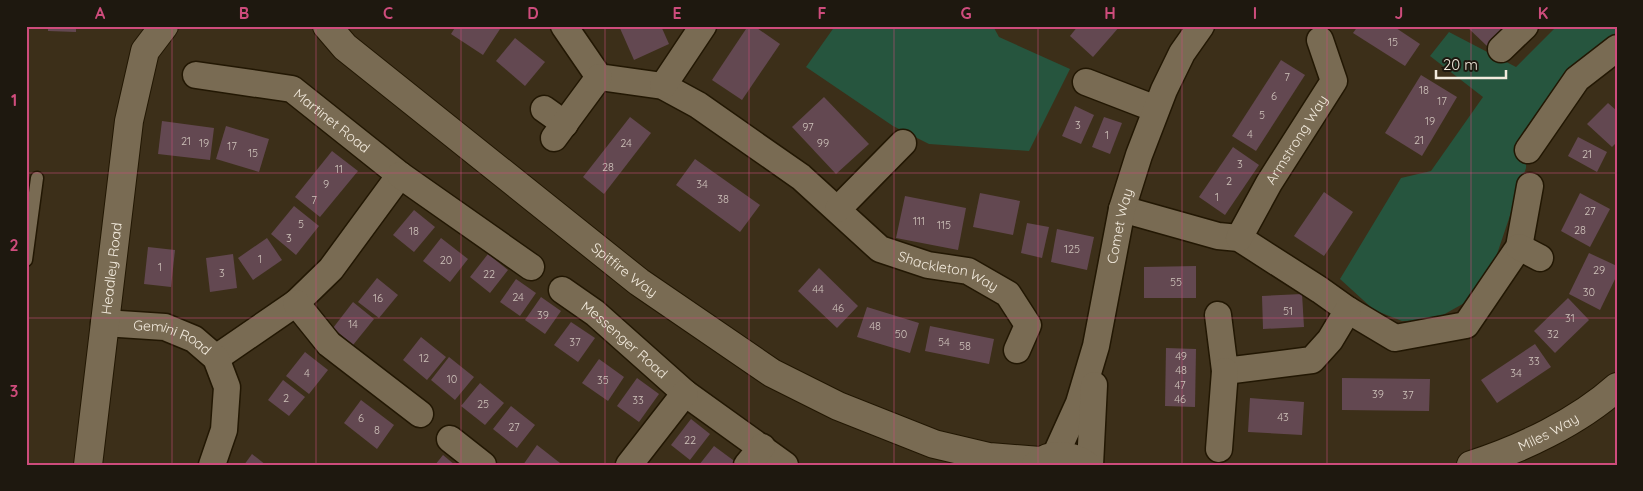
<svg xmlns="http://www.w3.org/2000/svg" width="1643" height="491" viewBox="0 0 1643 491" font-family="Quicksand,sans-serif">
<rect width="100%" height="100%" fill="#3c2f19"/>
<g fill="#26553e">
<path d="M835,26H993L999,37L1070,69L1029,151L929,144L893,126L806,67Z"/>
<path d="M1557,26H1612L1617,31V38L1527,137L1526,168L1495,260L1468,301L1434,320L1402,321L1374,310L1340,279L1401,178L1431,171L1483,97L1430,56L1449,32L1516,67Z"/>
</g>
<g fill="#634851">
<path d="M48,26H76V32L48,31Z"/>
<path d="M456,26H502L483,55L451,34Z"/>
<path d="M619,26H661L669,44L634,60Z"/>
<path d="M748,26H754L780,44L742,100L712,80Z"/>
<path d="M1078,26H1120L1093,57L1070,36Z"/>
<path d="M1358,26H1393L1420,44L1405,66L1353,33Z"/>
<path d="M1466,26H1500L1503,29L1487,46Z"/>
<path d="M515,38L545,62L525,86L496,61Z"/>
<path d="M1281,60L1305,75L1256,151L1232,136Z"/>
<path d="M1421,75L1457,97L1422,156L1385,133Z"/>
<path d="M824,97L869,144L836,174L792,127Z"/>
<path d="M1608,103L1617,111V142L1612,147L1587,124Z"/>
<path d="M1075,106L1094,115L1081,144L1062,136Z"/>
<path d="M630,117L651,133L604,194L583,177Z"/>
<path d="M1104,117L1122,123L1110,154L1092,147Z"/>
<path d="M162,121L214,128L210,160L158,154Z"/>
<path d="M226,126L269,139L259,172L216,159Z"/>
<path d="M1578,137L1607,152L1597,172L1568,156Z"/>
<path d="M1233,147L1259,165L1225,215L1199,197Z"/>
<path d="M332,151L358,171L320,217L295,197Z"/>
<path d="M695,159L760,205L740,232L676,185Z"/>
<path d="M1324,192L1353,212L1324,256L1294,236Z"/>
<path d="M980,193L1020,201L1013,235L973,227Z"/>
<path d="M1580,193L1610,209L1590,247L1561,231Z"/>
<path d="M905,196L966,208L958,250L896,238Z"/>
<path d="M294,206L319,226L296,255L271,234Z"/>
<path d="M414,210L435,227L414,252L393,235Z"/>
<path d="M1027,223L1049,227L1042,258L1021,253Z"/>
<path d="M1057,229L1094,237L1087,270L1051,262Z"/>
<path d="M267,238L282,260L253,280L238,258Z"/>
<path d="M441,238L468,259L450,282L423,261Z"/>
<path d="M148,247L175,250L171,287L144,284Z"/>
<path d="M1589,253L1617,266V275L1600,310L1569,294Z"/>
<path d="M233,254L237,288L210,292L206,258Z"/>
<path d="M488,254L508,270L490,293L470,277Z"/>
<path d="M1196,266V298H1144V267Z"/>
<path d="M819,268L858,306L837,328L798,291Z"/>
<path d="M377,278L398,295L379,318L358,302Z"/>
<path d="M516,279L536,293L520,316L500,302Z"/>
<path d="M1302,294L1304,327L1263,329L1262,296Z"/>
<path d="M541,297L561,311L545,334L525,320Z"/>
<path d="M1568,298L1589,320L1555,353L1534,331Z"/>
<path d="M353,302L374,319L353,345L333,328Z"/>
<path d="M867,307L919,323L910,353L857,337Z"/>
<path d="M571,322L595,338L578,362L554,345Z"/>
<path d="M930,326L994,339L989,364L925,351Z"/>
<path d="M421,337L446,357L427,380L403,360Z"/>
<path d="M1535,344L1551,367L1497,403L1481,380Z"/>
<path d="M1166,348L1196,349L1195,407L1165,406Z"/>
<path d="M305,352L328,370L309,394L286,376Z"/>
<path d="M449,357L474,377L455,400L431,380Z"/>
<path d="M599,359L624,377L608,401L582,383Z"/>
<path d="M637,378L659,394L639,422L617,406Z"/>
<path d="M1342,378L1430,379L1429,411L1342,410Z"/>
<path d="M283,380L305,397L289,416L268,400Z"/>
<path d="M480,383L504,403L485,425L461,406Z"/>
<path d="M1250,398L1304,402L1302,435L1248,432Z"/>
<path d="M361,400L394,425L377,449L344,423Z"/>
<path d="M511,406L535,425L517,448L493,429Z"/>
<path d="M691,419L710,434L690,460L671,445Z"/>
<path d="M537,445L560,463L558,465H523Z"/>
<path d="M714,446L737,463L736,465H699Z"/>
<path d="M252,454L266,465H244Z"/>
<path d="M443,455L455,465H435Z"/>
</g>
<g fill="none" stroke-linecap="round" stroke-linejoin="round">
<g stroke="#221703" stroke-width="15">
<path id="service" d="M26,260L37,178"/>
</g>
<g stroke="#221703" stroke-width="29">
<g id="minor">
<path id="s1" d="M564,26L599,77L663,86L698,105L801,177L880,249L928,265L968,271L1008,294L1028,325L1017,350"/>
<path d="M1501,49L1525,26"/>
<path id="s2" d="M196,75L292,89L400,175L331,269L296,303L216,358"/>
<path d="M1086,82L1156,109"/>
<path d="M663,86L703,26"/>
<path d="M544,109L565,124"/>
<path d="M554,138L599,77"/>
<path d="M1528,150L1577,79L1617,48"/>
<path d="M400,175L531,267"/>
<path d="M838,209L903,143"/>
<path d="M1122,209L1218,236L1239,238L1320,290L1348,310L1395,338L1466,325L1519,247L1530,186"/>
<path id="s3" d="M1239,238L1269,183L1334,81L1320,40"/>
<path d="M1519,247L1540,258"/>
<path id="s4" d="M562,290L595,313L685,393L785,465"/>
<path d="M296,303L329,344L420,414"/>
<path d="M1218,315L1225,371L1312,360L1330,340L1348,310"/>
<path id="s5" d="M104,323L165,327L194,339L216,358L227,387L224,430L212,465"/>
<path d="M450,439L483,465"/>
<path d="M1219,449L1225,371"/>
<path id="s6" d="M1055,456L1079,403L1096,346L1122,209L1139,155L1164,90L1182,53L1201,26"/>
<path d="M629,465L685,393"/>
<path d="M747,465L762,447"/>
<path d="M1090,465L1094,385"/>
</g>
</g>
<g stroke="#221703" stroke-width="30">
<g id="tertiary">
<path id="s7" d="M327,26L345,47L639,282L772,373L838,406L934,444L989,457L1040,461"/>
<path id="s8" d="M88,465L129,121L145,51L164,26"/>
<path d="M1036,465C1051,452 1070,454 1086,465"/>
<path id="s9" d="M1471,465C1521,449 1578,422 1617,387"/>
</g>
</g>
<use href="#service" stroke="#796b53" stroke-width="12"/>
<use href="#minor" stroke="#796b53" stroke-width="26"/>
<use href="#tertiary" stroke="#796b53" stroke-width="28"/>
</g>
<path fill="none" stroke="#ce4c7c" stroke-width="1" stroke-opacity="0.55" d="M172,26V465M316,26V465M461,26V465M605,26V465M749,26V465M894,26V465M1038,26V465M1182,26V465M1327,26V465M1471,26V465M26,173H1617M26,318H1617"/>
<g text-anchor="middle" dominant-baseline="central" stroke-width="4" stroke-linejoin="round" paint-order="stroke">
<g font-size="11" fill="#cec2ba">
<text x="1393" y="42">15</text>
<text x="1287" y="77">7</text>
<text x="1424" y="90">18</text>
<text x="1274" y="96">6</text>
<text x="1442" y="101">17</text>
<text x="1262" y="115">5</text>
<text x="1430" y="121">19</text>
<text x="1078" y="125">3</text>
<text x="808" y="127">97</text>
<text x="1250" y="134">4</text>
<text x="1107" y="135">1</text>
<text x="1419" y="140">21</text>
<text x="186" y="141">21</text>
<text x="204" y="143">19</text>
<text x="626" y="143">24</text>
<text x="823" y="143">99</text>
<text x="232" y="146">17</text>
<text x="253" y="153">15</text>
<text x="1587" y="154">21</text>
<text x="1240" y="164">3</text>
<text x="608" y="167">28</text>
<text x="339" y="169">11</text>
<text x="1229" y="181">2</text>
<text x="326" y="184">9</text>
<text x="702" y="184">34</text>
<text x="1217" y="197">1</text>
<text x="723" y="199">38</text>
<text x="314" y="200">7</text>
<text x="1590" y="211">27</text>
<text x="919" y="221">111</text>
<text x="301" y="224">5</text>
<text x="944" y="225">115</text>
<text x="1580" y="230">28</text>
<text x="414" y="231">18</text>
<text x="289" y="238">3</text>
<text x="1072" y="249">125</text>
<text x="260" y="259">1</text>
<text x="446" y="260">20</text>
<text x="160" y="267">1</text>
<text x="1599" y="270">29</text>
<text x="222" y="273">3</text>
<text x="489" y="274">22</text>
<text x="1176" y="282">55</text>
<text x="818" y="289">44</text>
<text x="1589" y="292">30</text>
<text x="518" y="297">24</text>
<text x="378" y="298">16</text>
<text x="838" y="308">46</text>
<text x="1288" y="311">51</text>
<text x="543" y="315">39</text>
<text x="1570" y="318">31</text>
<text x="353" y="324">14</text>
<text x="875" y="326">48</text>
<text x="901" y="334">50</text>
<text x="1553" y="334">32</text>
<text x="575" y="342">37</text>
<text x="944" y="342">54</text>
<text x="965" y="346">58</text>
<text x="1181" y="356">49</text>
<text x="424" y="358">12</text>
<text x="1534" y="361">33</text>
<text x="1181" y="370">48</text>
<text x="307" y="373">4</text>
<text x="1516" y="373">34</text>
<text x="452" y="379">10</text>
<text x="603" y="380">35</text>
<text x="1180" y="385">47</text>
<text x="1378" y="394">39</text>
<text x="1408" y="395">37</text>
<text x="286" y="398">2</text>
<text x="1180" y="399">46</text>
<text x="638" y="400">33</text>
<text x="483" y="404">25</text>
<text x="1283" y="417">43</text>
<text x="361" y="418">6</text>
<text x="514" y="427">27</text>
<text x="377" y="430">8</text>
<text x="690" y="440">22</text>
</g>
<g font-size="14" fill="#f2eadd" stroke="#1e180f">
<text stroke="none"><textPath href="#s2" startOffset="148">Martinet Road</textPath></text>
<text stroke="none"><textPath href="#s3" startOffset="114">Armstrong Way</textPath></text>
<text stroke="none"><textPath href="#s6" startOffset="240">Comet Way</textPath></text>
<text stroke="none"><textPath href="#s8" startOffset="198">Headley Road</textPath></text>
<text stroke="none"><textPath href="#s7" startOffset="385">Spitfire Way</textPath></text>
<text stroke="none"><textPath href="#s1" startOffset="471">Shackleton Way</textPath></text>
<text stroke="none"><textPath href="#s5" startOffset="71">Gemini Road</textPath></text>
<text stroke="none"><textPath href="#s4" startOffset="80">Messenger Road</textPath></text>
<text stroke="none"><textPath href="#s9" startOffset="84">Miles Way</textPath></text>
</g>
</g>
<rect width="1643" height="491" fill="none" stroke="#1e180f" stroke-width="55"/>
<path d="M1436 70v8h70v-8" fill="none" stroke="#f2eadd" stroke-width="2.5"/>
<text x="1443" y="70" font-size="15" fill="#f2eadd" stroke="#1e180f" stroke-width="4" paint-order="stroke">20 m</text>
<rect x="28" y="28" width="1588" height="436" fill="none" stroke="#ce4c7c" stroke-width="2"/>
<g font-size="16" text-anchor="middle" font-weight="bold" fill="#ce4c7c">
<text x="100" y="19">A</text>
<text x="244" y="19">B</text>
<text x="388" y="19">C</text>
<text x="533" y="19">D</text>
<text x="677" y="19">E</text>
<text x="822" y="19">F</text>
<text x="966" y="19">G</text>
<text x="1110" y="19">H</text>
<text x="1255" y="19">I</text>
<text x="1399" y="19">J</text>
<text x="1543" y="19">K</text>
<text x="14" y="106">1</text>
<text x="14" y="251">2</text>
<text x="14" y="397">3</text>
</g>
</svg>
